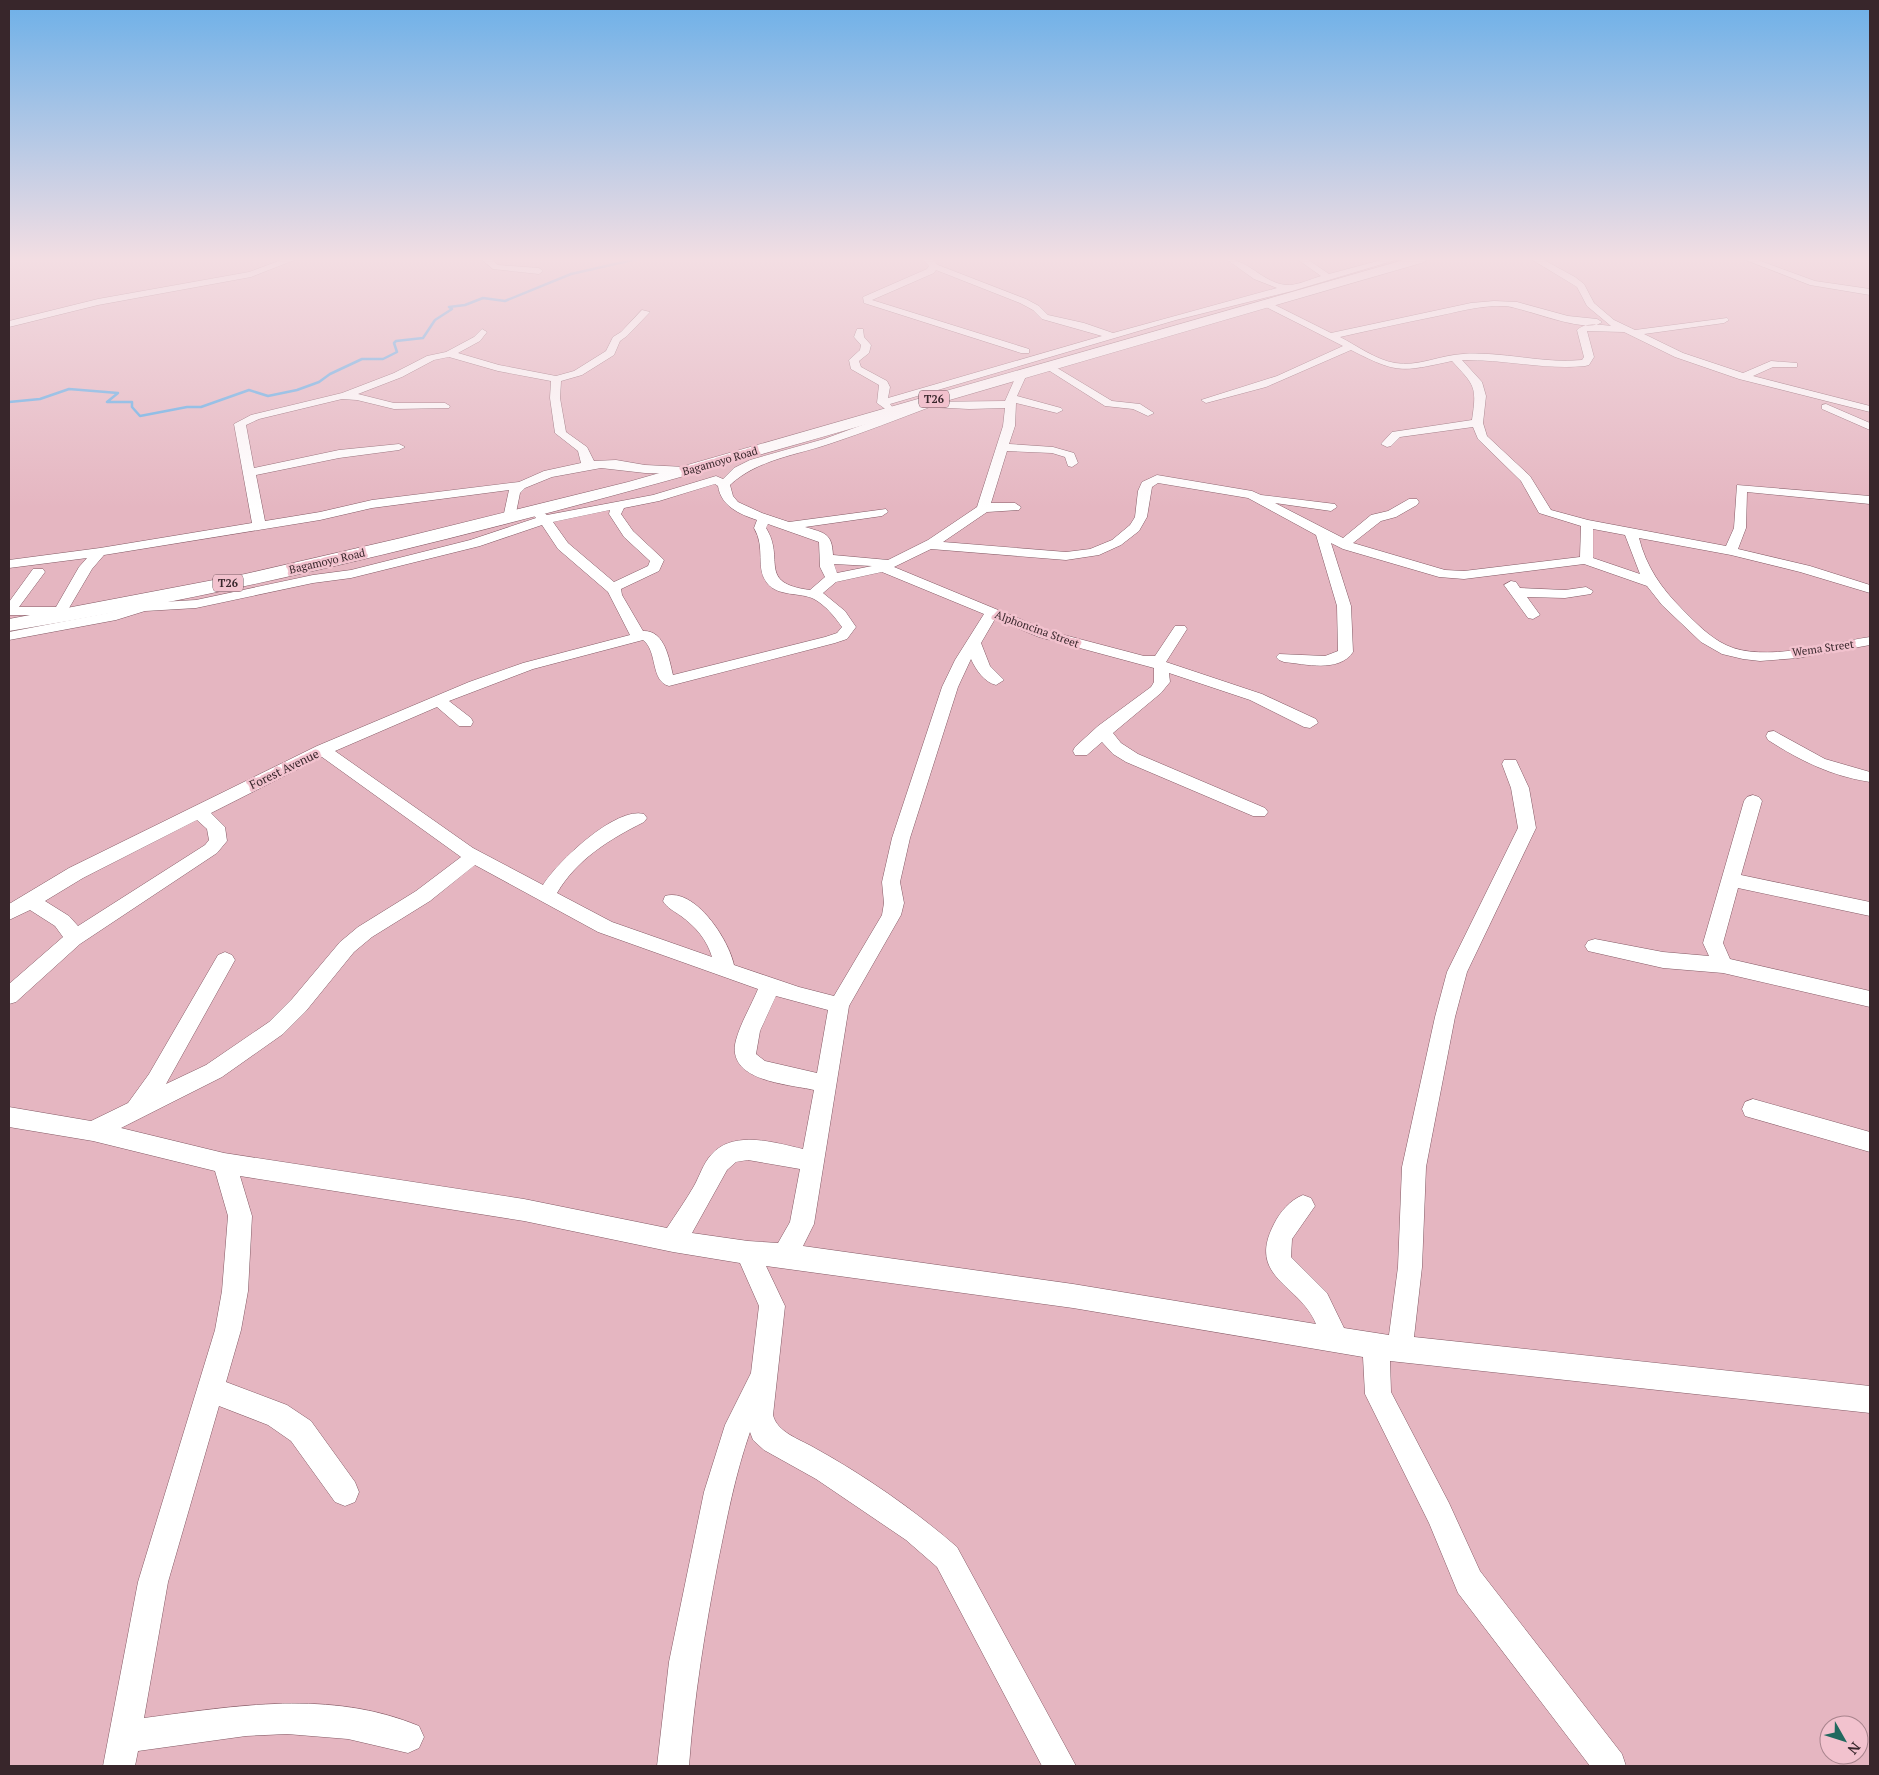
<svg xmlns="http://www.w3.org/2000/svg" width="1879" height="1775" viewBox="0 0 1879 1775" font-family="'PT Serif',serif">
<rect width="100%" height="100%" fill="#e5b6c1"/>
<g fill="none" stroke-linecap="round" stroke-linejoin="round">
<path stroke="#56abe8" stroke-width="2.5" d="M9,402L40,399L69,389L118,393L107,402H132V407L140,416L187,407H201L249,390L268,396L297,390L319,382L330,374L362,359H383L397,352L394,343L396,341L423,338L435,320L452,309L449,307L465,305L483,298L505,301L571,274L637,259"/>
<g stroke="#845a65" stroke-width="1">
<g id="minor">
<path d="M284,259H297L251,277L98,305L9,327V321L98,299L249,272Z"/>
<path d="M481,259H491L498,265L539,268L543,271L539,274L493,269Z"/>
<path d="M923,259H932L938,265L1026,299L1039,306L1048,315L1084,323L1113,333L1277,288L1254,279L1226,259C1248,259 1263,283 1286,285C1296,286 1311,279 1321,276L1297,259H1307L1329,274L1385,259H1399L1292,291L1176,320L890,404L893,408L888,411L877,403L879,385L851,369L849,360L860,350L861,345L854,337L857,329H863L864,337L871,345L869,353L859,361L861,367L887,381L890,387L888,398L1102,336L1042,319L1033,310L1020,303L936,270L934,273L872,300L1029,349V353H1021L864,303L863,297L927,269L929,266Z"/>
<path d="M1531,259H1542L1575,277L1584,284L1594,303L1614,320L1635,330L1727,318L1729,320L1724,323L1644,334L1683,353L1743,373L1771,361L1797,363V367H1773L1753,376L1870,406V412L1739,379L1675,357L1624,332L1587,331L1594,357L1589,365L1585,366C1544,370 1503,359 1462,360L1482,382L1486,396L1483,423L1487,436L1530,476L1551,510L1588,520L1726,546L1734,528L1737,485L1870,496V504L1747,492L1746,528L1738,549L1810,566L1870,585V593L1800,572L1731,555L1639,538C1646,566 1661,588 1682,609C1695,622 1709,637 1726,645C1763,663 1830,643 1870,637V645L1798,658L1760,661L1743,659L1722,654L1701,642L1662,605L1647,586L1584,564L1464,579L1439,577L1343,549L1331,543L1351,606L1353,652C1339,673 1305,664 1284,662L1279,660L1276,657L1279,654L1325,656L1338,651L1337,606L1316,535L1248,498L1158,483L1152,487L1147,517L1139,531L1121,545L1099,555L1066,560L931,549L894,567L1049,631L1144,656H1155L1175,626H1185L1187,629L1166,662L1262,694L1316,719L1318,723L1310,728L1304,727L1250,700L1169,673L1170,682L1161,693L1113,733L1121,743L1138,754L1265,808L1268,812L1265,816H1253L1126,762L1113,754L1102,742L1087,755H1075L1073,751L1075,747L1098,726L1151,687L1154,682V668L1039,637L995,619L981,643L990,666L1004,680L996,685C984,682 976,670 971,659L958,687L910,838L900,882L904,903L901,915L849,1006L814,1224L803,1246L1073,1284L1316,1324C1300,1284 1246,1278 1274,1224C1280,1212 1290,1200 1303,1195L1311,1198L1315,1206L1292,1239L1291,1257L1327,1293L1344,1328L1389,1335L1398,1267L1402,1167L1435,1017L1447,972L1518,828L1511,788L1502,764L1504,760H1516L1529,788L1536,828L1467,972L1455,1017L1426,1167L1422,1267L1414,1337L1870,1386V1413L1390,1361L1391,1392L1449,1503L1480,1571L1622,1754L1626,1766H1590L1458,1593L1429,1523L1365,1394L1363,1357L1073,1308L766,1266L785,1306L773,1415C777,1432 799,1439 813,1447C864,1475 913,1509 957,1547L1076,1766H1042L937,1567L906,1540L816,1479L764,1450L753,1440L750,1432C735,1475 727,1518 718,1562C705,1630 694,1697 689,1766H657L669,1662L704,1492L725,1425L751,1373L759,1306L740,1263L673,1252L524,1221L240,1176L252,1216L248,1291L241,1330L226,1382L287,1405L311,1421L355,1482L359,1492L355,1502L345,1506L335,1502L291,1441L268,1425L219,1406L168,1582L144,1718C236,1706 330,1689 419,1726L424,1737L419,1748L408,1753L348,1739L287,1734L246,1736L138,1751L135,1766H103L138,1582L215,1330L222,1291L228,1216L215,1171L93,1141L9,1127V1107L91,1121L128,1103L149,1074L218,955L225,952L232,955L235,960L166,1084L206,1065L269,1022L292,999L340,942L358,927L416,891L461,857L322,757L211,813L225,827L227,841L217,853L80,944L16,1002L9,1004V984L63,937L55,926L30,910L9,920V904L69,868L317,746L469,682L523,663L630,635L608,592L558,549L542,525L480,546L351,578L313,583L196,608L145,611L116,620L9,640V632L113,612L144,603L196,600L313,575L351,570L470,540L536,518L531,512L537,508L547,515L653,495L716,476L723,479L734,468L750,460L824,439L925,402L1005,401L1017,374L1022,371L1027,374L1017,396L1061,408L1063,410L1057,413L1016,403L1015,426L1009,444L1053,447L1074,453L1078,463L1072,467L1068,466L1065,457L1052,453L1007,451L991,503H1015L1021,507L1019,510L987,512L943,542L1066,552L1090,549L1112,540L1130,525L1135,517L1138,491L1142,482L1157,475L1252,491L1261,495L1335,504L1337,507L1331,511L1275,503L1343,538L1371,515L1388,511L1409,499H1417L1419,502L1417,505L1396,517L1381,521L1353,543L1445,570L1464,571L1580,557L1581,526L1539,513L1521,481L1478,439L1473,427L1400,437L1391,446L1387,447L1381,444L1392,432L1472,420C1477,386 1475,386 1452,361C1401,372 1398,374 1351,350L1266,387L1206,403L1201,400L1277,376L1343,346L1264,306V302L1267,301L1331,333L1471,303L1494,301L1517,302L1568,316L1597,319L1602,322C1587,335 1526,308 1505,306C1481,305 1457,312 1433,317C1402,323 1371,330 1340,337C1356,345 1376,360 1395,363C1418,367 1440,355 1463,354C1503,351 1542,364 1582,360L1584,357L1577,330C1586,322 1600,325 1611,326L1587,306L1577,287ZM930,407L969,409L1005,408L1003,426L977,507L928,540L888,560L833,555C832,533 825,533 805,527L882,516L888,512L886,509L789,522L762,513L738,502L733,496L730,485C758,459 798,455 832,443C865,432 898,419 930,407ZM715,484L718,486C721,506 739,514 757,520L754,528C766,548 755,568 767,583C778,597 800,592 814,599C825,605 835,617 842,627L837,633L825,637L673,675C669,659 665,630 643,631L622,595L621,589L659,571L664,560L633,531L621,514L624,508L659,501ZM610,510L609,514L624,537L650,561L648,566L614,582L568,543L553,522ZM768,524L819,542L820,567L825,577L810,590C756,583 786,559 766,528ZM1593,529L1625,535L1640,574L1593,558ZM834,564L872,566L837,573ZM882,572L984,614L955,660L942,687L892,838L882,882L884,903L882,915L834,996L799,987L734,965C729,940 695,887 665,896L663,901C667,908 674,911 681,916C696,927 707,940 712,957L612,922L557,893C577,859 610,839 644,822L647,818L644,814C616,806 557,862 543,885L473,848L335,751L437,707L459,726H471L473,722L471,718L449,701L533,669L643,640C658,651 650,681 669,686L835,643L847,639L856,627L845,611L823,593L836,582ZM197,820L207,829L209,840L205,845L78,926L69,916L45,901L83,878ZM475,865L598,932L758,989C751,1006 741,1022 736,1040C725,1081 787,1084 814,1090L803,1149C776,1143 733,1129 711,1155C703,1164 700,1175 694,1186C686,1200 676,1214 667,1228L524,1199L224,1153L121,1128L222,1077L283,1034L306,1011L354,952L372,937L430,901ZM776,996L828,1010L817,1073L765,1061L756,1054L760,1031ZM748,1160L800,1169L790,1222L778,1243L748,1241L692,1233L727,1170L736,1162Z"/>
<path d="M1743,259H1755L1815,281L1870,289V295L1810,285Z"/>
<path d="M642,310L650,312L627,336L620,341L614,355L582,375L561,381L560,398L566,432L587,447L594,461L616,460L645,465L685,467L689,468L691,471L689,474L645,473L601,468L552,477L525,488L520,493L515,518L509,522L503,518L509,490L372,508L320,520L104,555L92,569L62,620H52L51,615H9V602L33,569H43L45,572L19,607H56L79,567L87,558L9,568V560L100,548L252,523L234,424L251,415L342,393L394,373L427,356L446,352L474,337L482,329L487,332L480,341L458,353L499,365L556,376L574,371L606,351L613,337L621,332ZM449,357L498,371L551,381L550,398L555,433L578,451L581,463L544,471L519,482L372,500L320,512L265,521L256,475L339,458L399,450L405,447L399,444L339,450L254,468L246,425L259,419L342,399L357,400L394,409L449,408L450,406L445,403H394L358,394L402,377L434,360Z"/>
<path d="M1049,363L1112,401L1140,404L1154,413L1148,416L1133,409L1105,406L1045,368V364Z"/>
<path d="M1826,404L1870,423V430L1822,409V405Z"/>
<path d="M1511,581L1516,582L1520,588L1565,590L1586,587L1593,591L1591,594L1565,598L1527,597L1540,615L1533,619L1528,618L1504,585Z"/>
<path d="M1774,731L1825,759L1870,772V782C1831,776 1801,761 1768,740L1766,736L1768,732Z"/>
<path d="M1753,795L1759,797L1762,801L1741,875L1870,902V916L1738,888L1723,943L1730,959L1870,991V1007L1723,973L1663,968L1588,951L1585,946L1588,941L1595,939L1663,952L1709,956L1703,943L1744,801L1747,797Z"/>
<path d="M1753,1099L1870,1132V1152L1745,1116L1742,1109L1745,1102Z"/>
</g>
</g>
<g stroke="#845a65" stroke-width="1">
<path id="highway" d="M1407,259H1427L1425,262C1244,314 1063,367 881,420C594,503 304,583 9,631V619L245,574L401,538L628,482Z"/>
</g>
<use href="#minor" fill="#fff" fill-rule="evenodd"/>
<use href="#highway" fill="#fff" fill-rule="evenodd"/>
</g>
<linearGradient id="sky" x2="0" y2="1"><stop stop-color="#6db0e8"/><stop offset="0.51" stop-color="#f3dee3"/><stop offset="1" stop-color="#f3dee3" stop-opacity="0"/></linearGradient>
<rect width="1879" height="508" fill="url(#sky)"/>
<g text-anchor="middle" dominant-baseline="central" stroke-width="5" stroke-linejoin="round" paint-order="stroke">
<g fill="#f2c2ce" stroke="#70555c" stroke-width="1">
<rect x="919" y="390.5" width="30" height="17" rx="4"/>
<rect x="213" y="574.5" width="30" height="17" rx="4"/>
</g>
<g font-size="11" font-weight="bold" fill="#38262b">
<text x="934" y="399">T26</text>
<text x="228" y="583">T26</text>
</g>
<g font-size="11" fill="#38262b" stroke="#f2c2ce">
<text transform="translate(720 461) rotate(-16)">Bagamoyo Road</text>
<text transform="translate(327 561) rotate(-13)">Bagamoyo Road</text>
<text transform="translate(1037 629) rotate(20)">Alphoncina Street</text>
<text transform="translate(1823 648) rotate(-8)">Wema Street</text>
</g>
<g font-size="12" fill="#38262b" stroke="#f2c2ce">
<text transform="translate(284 769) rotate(-26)">Forest Avenue</text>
</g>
</g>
<rect width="1879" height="1775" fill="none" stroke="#38262b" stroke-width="20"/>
<g transform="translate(1844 1740) rotate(129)"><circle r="24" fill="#f2c2ce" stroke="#a8848d"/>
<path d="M0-4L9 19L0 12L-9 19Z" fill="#21695f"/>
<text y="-8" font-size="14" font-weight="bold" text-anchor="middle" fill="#38262b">N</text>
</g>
</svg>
